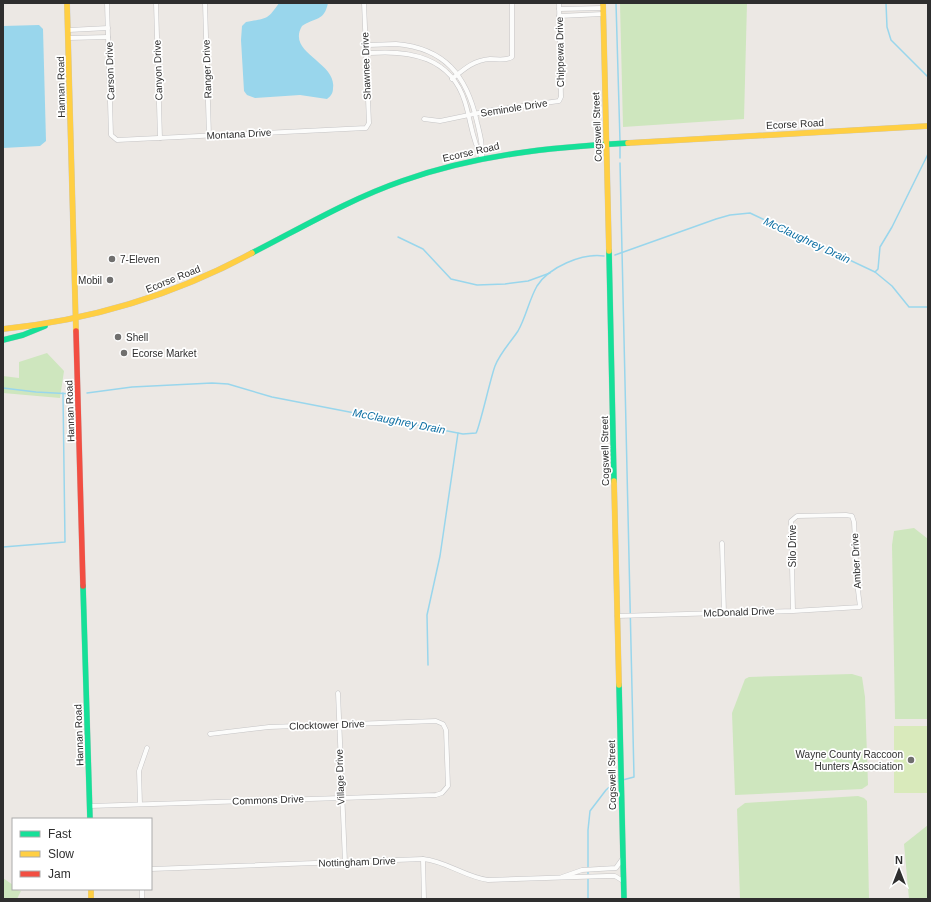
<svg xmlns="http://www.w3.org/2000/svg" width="931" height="902" viewBox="0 0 931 902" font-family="Arial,sans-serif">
<rect width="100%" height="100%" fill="#ece8e4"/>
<g fill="#cee6be">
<path d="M620,3H747L744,119L623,127Z"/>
<path d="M47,353L64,371L60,398L3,393V376L19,378V362Z"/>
<path d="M914,528L928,539V719H895L892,545L894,531Z"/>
<path d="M852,674L862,677L865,697L868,785L862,789L735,795L732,713L745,679L749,677Z"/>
<path d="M858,796L864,798L867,801L869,899H740L737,809L745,803Z"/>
<path d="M928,825V899H909L904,844Z"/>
<path d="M3,878L13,885V889L21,891L17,899H3Z"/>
</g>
<rect fill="#d9eabb" x="894" y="726" width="34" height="67"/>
<g fill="#99d6ec">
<path d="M279,3H328C324,22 315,17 302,26C286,53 337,62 333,88C333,93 331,96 327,99L300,95L255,98L247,95L244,91L241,40L242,26L246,22C266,18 267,21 279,3Z"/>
<path d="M39,25L43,29L46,141L40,146L3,148V26Z"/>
</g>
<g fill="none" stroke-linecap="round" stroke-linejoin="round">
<g stroke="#99d6ec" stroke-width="1.5">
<path d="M616,3L620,141"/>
<path d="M886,3L887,27L891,40L928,77"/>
<path d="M620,145V158"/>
<path d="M398,237L423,249L451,279L477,285L505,284L528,281L550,273"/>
<path d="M615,255L716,219L730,215L750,213L875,272L892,286L909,307H928"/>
<path d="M875,272L878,269L880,247L892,227L928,154"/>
<path d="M3,388L36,392L73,394"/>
<path d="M87,393L132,387L212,383L228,384L272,397L463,434L476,433C479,430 491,376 495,366C500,353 510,343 518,331C526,317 529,300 537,286C549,267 582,253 604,256"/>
<path d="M3,547L65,542L63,393"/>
<path d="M428,665L427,615L440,556L458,433"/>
<path d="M588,899V830L590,811L606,790L615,782L634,777L620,163"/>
</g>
<g stroke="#c5c4c5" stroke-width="5">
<g id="street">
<path d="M107,3L111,135L117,140L366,128L369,123L364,3"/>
<path d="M156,3L160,138"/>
<path d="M205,3L209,136"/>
<path d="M559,9L603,8"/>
<path d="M559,16L603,14"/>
<path d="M69,30L108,28"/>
<path d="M69,38L108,37"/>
<path d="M396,44C445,48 467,76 477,122C480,134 483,145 482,158C472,141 471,121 465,102C451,57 410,50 370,53L365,49L369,45Z"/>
<path d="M452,79C464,69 474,60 490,59C497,59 506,61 512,57V3"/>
<path d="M424,119L440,121L493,110L559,101L561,97L559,3"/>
<path d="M722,543L724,613"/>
<path d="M617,616L793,611L860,607L857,582L854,522L852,516L846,515L797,516L791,521L793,611"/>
<path d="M338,693L345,862"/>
<path d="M140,804L139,771L147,748"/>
<path d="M90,806L436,795L442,793L448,786L446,730L443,724L436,721L269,727L210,734"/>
<path d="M423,859L424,899"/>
<path d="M151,869L423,859C446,861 465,877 488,880L607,876H615L623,881"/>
<path d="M562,877L582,870L616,868L623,858"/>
<path d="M142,889V899"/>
</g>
</g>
<g stroke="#c5c4c5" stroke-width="6">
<g id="fast">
<path d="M609,251L614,481"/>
<path d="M252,253C301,228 350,199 402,181C475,155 551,147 628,143"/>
<path d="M3,340L23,335L45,326"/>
<path d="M83,586L90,819"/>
<path d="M619,685L624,899"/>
</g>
</g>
<g stroke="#c5c4c5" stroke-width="6">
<g id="slow">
<path d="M67,3L76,331"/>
<path d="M603,3L609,251"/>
<path d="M628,143L928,126"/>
<path d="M3,329C91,320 174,295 252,253"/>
<path d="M614,481L619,685"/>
<path d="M91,889V899"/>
</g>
</g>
<g stroke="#c5c4c5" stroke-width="6">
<path id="jam" d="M76,331L83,586"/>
</g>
<use href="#street" stroke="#fcfcfb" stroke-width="4"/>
<use href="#fast" stroke="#16e098" stroke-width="5.5"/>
<use href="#slow" stroke="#ffcf43" stroke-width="5.5"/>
<use href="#jam" stroke="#f24e42" stroke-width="5.5"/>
</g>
<g fill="#706f6e" stroke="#fff" stroke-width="1.5">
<circle cx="112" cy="259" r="4"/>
<circle cx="110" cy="280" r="4"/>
<circle cx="118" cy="337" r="4"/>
<circle cx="124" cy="353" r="4"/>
<circle cx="911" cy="760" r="4"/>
</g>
<g text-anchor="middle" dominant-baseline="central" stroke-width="3.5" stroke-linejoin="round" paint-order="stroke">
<g font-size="10" fill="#2e2e2e" stroke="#fff">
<text transform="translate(560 52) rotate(-91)">Chippewa Drive</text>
<text transform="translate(366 66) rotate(-92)">Shawnee Drive</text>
<text transform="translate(207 69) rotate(-92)">Ranger Drive</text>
<text transform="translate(158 70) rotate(-92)">Canyon Drive</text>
<text transform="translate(110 71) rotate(-92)">Carson Drive</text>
<text transform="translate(61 87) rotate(-91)">Hannan Road</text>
<text transform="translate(514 108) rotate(-9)">Seminole Drive</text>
<text transform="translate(795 124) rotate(-3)">Ecorse Road</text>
<text transform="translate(597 127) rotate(-92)">Cogswell Street</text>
<text transform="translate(239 134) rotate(-3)">Montana Drive</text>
<text transform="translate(471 152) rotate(-13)">Ecorse Road</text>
<text transform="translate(173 279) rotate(-22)">Ecorse Road</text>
<text transform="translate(70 411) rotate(-92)">Hannan Road</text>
<text transform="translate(605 451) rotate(-91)">Cogswell Street</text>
<text transform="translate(792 546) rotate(-90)">Silo Drive</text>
<text transform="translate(856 561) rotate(-93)">Amber Drive</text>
<text transform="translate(739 612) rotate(-2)">McDonald Drive</text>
<text transform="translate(327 725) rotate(-2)">Clocktower Drive</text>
<text transform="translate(79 735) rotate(-92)">Hannan Road</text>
<text transform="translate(612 775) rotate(-91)">Cogswell Street</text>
<text transform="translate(340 777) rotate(-92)">Village Drive</text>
<text transform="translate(268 800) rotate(-2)">Commons Drive</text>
<text transform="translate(357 862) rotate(-2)">Nottingham Drive</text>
</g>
<g font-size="10" fill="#2e2e2e" stroke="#fff" text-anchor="start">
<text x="120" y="259">7-Eleven</text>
<text x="102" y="280" text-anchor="end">Mobil</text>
<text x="126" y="337">Shell</text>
<text x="132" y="353">Ecorse Market</text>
<text x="903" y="754" text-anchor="end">Wayne County Raccoon<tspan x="903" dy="12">Hunters Association</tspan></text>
</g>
<g font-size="11" font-style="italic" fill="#0d6fa3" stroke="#fff">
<text transform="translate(807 240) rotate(25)">McClaughrey Drain</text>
<text transform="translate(399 421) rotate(11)">McClaughrey Drain</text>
</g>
</g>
<rect width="931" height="902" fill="none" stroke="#2e2e2e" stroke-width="8"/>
<rect x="12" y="818" width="140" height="72" fill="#ffffff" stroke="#ababab"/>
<rect x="20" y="831" width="20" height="6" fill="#16e098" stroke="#ababab"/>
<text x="48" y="838" font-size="12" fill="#2e2e2e">Fast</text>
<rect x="20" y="851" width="20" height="6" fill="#ffcf43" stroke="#ababab"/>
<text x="48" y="858" font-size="12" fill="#2e2e2e">Slow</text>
<rect x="20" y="871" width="20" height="6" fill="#f24e42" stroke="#ababab"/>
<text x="48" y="878" font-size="12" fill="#2e2e2e">Jam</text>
<g transform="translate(899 870)" stroke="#ffffff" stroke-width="3" paint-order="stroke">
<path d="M0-3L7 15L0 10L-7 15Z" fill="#2e2e2e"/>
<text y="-6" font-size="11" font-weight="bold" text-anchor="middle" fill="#2e2e2e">N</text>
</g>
</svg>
